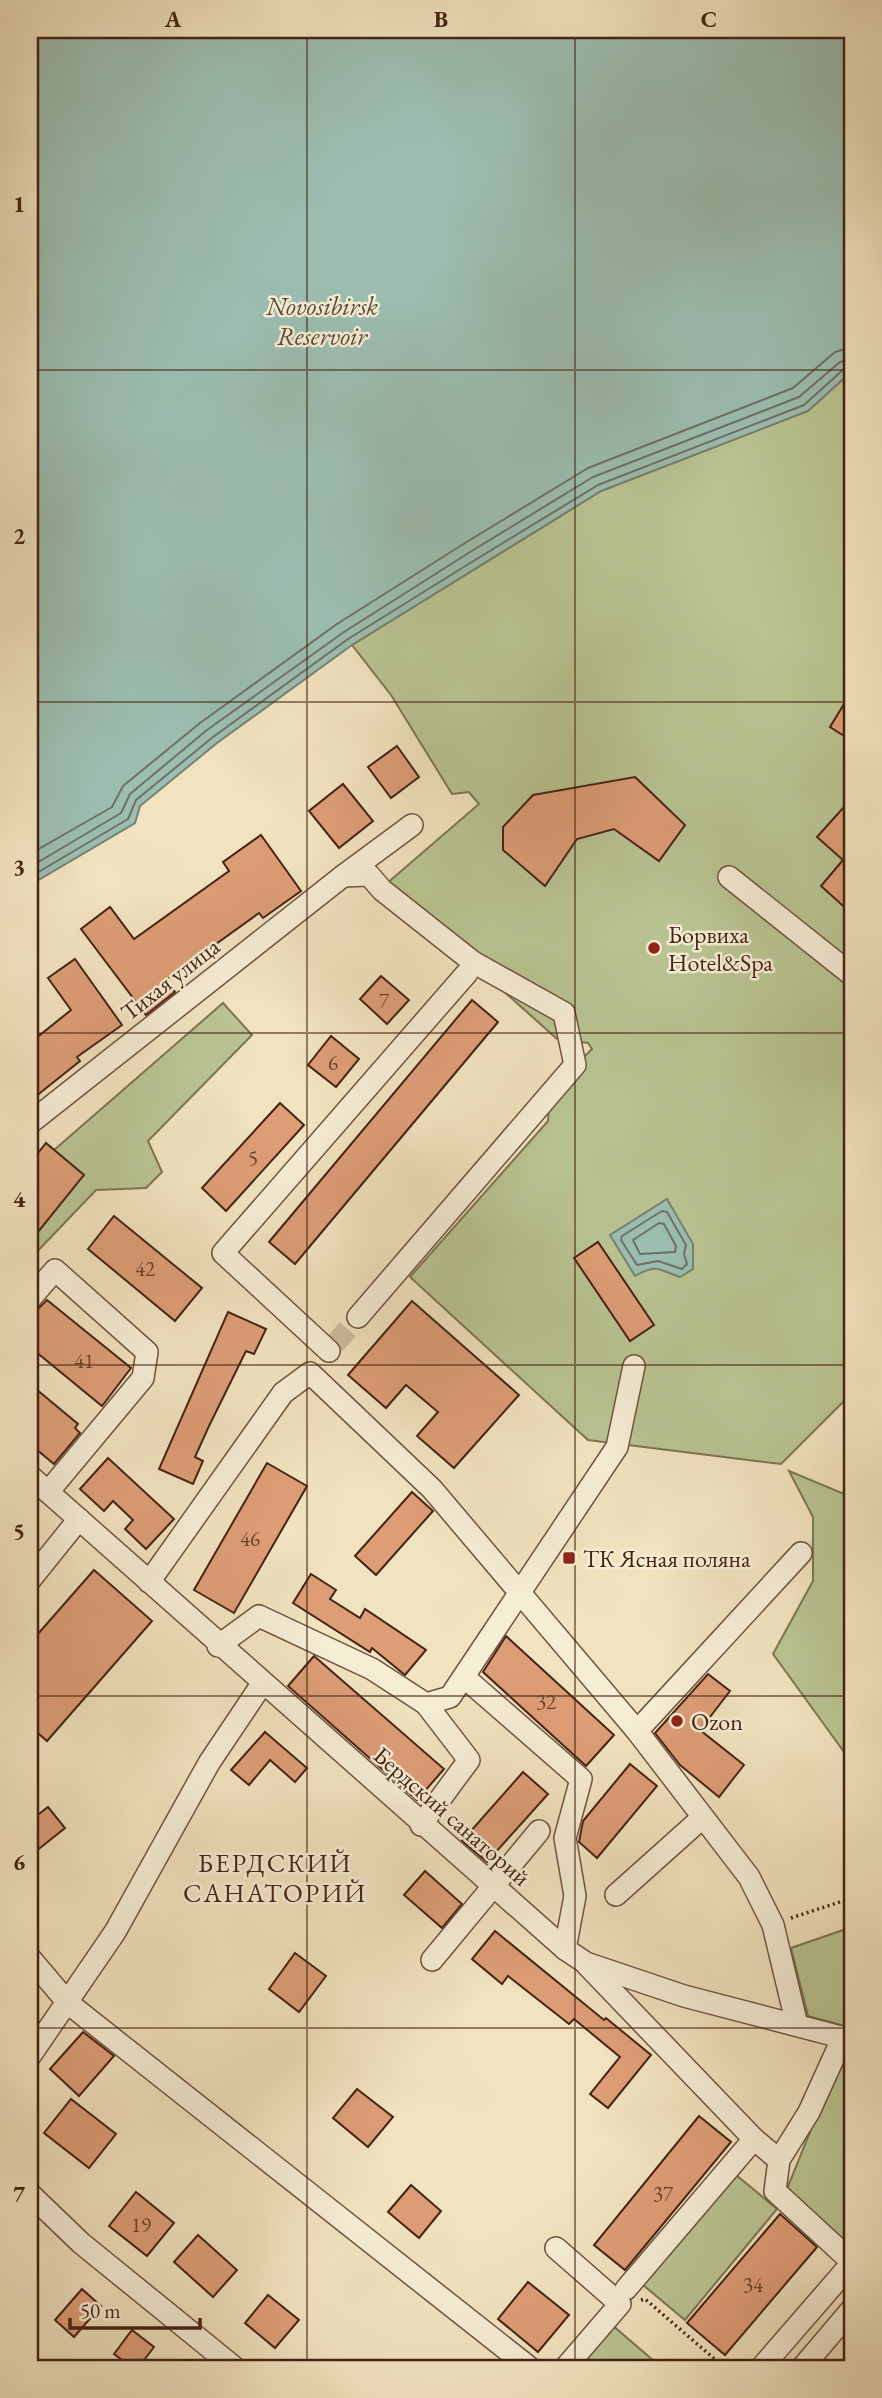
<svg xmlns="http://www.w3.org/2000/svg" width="882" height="2398" viewBox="0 0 882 2398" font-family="'EB Garamond',serif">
<rect width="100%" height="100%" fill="#f1e3bf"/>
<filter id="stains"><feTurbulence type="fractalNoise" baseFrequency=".00286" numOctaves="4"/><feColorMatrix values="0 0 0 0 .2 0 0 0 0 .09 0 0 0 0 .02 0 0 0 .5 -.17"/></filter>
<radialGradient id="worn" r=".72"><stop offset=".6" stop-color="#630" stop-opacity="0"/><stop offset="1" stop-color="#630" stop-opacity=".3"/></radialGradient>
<g fill="#b9c492" stroke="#7f7452" stroke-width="2">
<path d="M852,371V1393L781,1464L588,1440L410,1277L548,1121L550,1090L592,1049L588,1043L557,1039L385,885L479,804L469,792L452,794L391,695L352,645L601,491L808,411Z"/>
<path d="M223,1003L252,1035L148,1141L162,1172L146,1188L96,1190L30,1259V1171Z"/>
<path d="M789,1471L844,1494L852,1490V1763L773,1654L813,1581V1517Z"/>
<path d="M852,1927V2257L785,2194L852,2028L808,2016L791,1948Z"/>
<path d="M735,2174L777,2209L685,2320L643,2285Z"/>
<path d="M611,2324L662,2368H574Z"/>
</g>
<g fill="#9bbeb1" stroke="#798072" stroke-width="2">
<path d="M30,30H852V371L808,411L601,491L352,645L217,743L140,806L135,823L30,885Z"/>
<path d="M667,1199L693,1244V1269L680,1277C658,1270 658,1263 635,1276L610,1235Z"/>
</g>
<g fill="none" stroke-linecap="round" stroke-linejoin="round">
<g stroke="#707062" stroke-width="2">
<path d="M30,854L112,807L123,786L200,723L337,624L465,543L588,468L793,388L835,352L852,347"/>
<path d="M30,867L121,813L130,794L207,730L344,632L470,552L593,477L799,397L840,362L852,358"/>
<path d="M30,877L128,819L136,800L213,737L348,639L475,560L598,485L804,405L845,368L852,367"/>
<path d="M662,1211L667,1212L686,1245L684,1254L687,1264L682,1269L658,1261L637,1265L621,1240L622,1236Z"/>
<path d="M659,1223L664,1224L676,1246L675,1252L640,1254L633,1240Z"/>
</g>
</g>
<g fill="#dd9d77" stroke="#452313" stroke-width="2">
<path d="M852,691V741L830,727Z"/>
<path d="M397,746L419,777L391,798L368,767Z"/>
<path d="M635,777L685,825L659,861L614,829L577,839L545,886L503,850V827L533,795Z"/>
<path d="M343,784L373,821L339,848L309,811Z"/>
<path d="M852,798V914L821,886L843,860L817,837Z"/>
<path d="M261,835L301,891L263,918L259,913L166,980L175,992L146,1015L81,929L110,907L134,939L229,871L223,862Z"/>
<path d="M75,959L122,1025L77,1057L80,1061L30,1101V1043L71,1010L48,978Z"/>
<path d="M381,976L409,1000L387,1024L360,999Z"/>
<path d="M472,1000L498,1022L295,1264L269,1242Z"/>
<path d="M331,1036L359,1059L336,1087L308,1065Z"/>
<path d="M280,1103L304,1125L226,1211L202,1188Z"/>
<path d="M46,1143L84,1175L30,1242V1163Z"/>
<path d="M114,1216L202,1288L175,1321L88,1249Z"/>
<path d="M598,1242L654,1325L630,1341L574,1258Z"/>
<path d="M47,1300L131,1368L102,1406L30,1347V1312L39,1308Z"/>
<path d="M412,1301L519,1395L454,1468L417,1436L438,1412L406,1385L386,1408L348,1375Z"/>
<path d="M228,1312L266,1329L254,1354L246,1351L209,1426L195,1457L203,1461L193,1484L159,1469Z"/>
<path d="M30,1384L78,1424L75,1428L80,1433L54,1464L30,1444Z"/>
<path d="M108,1458L174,1519L146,1549L125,1529L133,1520L113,1501L104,1511L80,1489Z"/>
<path d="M267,1463L307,1486L234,1613L194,1590Z"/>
<path d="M412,1492L433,1511L376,1575L355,1556Z"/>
<path d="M94,1570L152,1621L47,1741L30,1726V1643Z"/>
<path d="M311,1574L336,1590L330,1599L360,1618L365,1609L426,1650L405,1675L372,1648L370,1652L293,1603Z"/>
<path d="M506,1636L614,1735L586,1766L483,1672Z"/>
<path d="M314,1656L444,1769L417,1800L288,1686Z"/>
<path d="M708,1674L730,1691L700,1730L744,1765L719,1797L680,1765L655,1733Z"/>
<path d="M265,1732L307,1768L295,1782L270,1760L249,1785L231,1770Z"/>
<path d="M630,1764L657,1786L597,1858L579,1842L583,1821Z"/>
<path d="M523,1772L548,1794L487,1862L462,1841Z"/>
<path d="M48,1807L65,1828L30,1856V1821Z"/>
<path d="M425,1871L462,1904L442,1928L404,1895Z"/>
<path d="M495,1931L604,2020L606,2018L651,2055L608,2108L590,2094L620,2057L574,2019L569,2024L508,1976L502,1984L472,1959Z"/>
<path d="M295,1953L326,1976L299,2012L269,1989Z"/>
<path d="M83,2032L114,2056L79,2096L50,2069Z"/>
<path d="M357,2089L393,2117L368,2147L333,2118Z"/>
<path d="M71,2099L116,2134L89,2168L44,2133Z"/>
<path d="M699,2116L731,2142L625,2270L594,2245Z"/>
<path d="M411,2185L441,2211L419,2238L388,2212Z"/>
<path d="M136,2192L174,2223L147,2256L109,2226Z"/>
<path d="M780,2214L817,2247L725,2355L687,2323Z"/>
<path d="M198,2235L237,2270L213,2297L174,2262Z"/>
<path d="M528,2282L569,2315L538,2352L498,2319Z"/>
<path d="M82,2289L101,2306L74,2337L55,2320Z"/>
<path d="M268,2295L299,2320L275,2348L245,2323Z"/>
<path d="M132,2330L154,2347L138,2368H133L114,2354Z"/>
</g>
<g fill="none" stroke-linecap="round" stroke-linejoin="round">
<path stroke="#cfbd9d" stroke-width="21" stroke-dasharray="21 10" stroke-linecap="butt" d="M334,1345L358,1317"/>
<g stroke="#70533e" stroke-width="24">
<g id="minor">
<path d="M343,876L369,875L382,890L473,962L564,1013L575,1065L358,1317"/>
<path d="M729,877L852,975"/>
<path d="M30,1123L343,876L412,825"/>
<path d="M30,1299L55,1270L147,1352L143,1378L48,1492"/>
<path d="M329,1351L223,1253L467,973"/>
<path d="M30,1476L565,1949L586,1963L684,1996L852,2040"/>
<path d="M30,1580L79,1519"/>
<path d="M149,1582L283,1393L310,1373L432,1489L637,1731L749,1877L773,1925L797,2025"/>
<path d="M218,1646L259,1616L372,1669L426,1704L450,1697L617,1447L634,1366"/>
<path d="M464,1677L581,1779L565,1838L575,1896L565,1949"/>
<path d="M637,1731L801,1553"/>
<path d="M421,1825L469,1760L426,1704"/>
<path d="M616,1895L702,1818"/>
<path d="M30,1958L68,2003L530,2368"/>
<path d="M432,1960L539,1831"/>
<path d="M587,1965L754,2139"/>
<path d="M843,2037L809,2112L779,2160L775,2191L852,2262"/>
<path d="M30,2056L115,1932L209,1763L262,1684"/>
<path d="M30,2194L81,2243L235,2368"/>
<path d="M556,2248L620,2304L565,2368"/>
<path d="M626,2289L754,2139L779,2160"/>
<path d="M761,2368L852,2263"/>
<path d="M802,2368L852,2309"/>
</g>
</g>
<g stroke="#452313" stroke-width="3.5" stroke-dasharray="2 3.5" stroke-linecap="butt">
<path d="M791,1918L852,1898"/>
<path d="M641,2300L645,2299L725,2368"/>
</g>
<use href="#minor" stroke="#f6edd5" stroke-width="21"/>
</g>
<path fill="none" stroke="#452313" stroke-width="2" stroke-opacity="0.55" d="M307,30V2368M575,30V2368M30,370H852M30,702H852M30,1033H852M30,1365H852M30,1696H852M30,2028H852"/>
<g fill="#8f2418" stroke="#f6edd5" stroke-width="2.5">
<circle cx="654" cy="948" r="7"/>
<rect x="562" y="1551" width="14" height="14" rx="3.5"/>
<circle cx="677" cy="1721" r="7"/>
</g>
<g text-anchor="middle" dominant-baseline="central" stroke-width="5" stroke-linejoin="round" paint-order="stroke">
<g font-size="21" fill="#6b422c">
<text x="384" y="1000">7</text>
<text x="333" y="1062">6</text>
<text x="253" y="1157">5</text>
<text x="145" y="1268">42</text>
<text x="84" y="1360">41</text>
<text x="250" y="1538">46</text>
<text x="546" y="1701">32</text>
<text x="663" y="2193">37</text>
<text x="141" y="2224">19</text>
<text x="753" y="2284">34</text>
</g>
<g font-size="24" fill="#452313" stroke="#f6edd5" text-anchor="start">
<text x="668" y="934">Борвиха<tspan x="668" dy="28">Hotel&amp;Spa</tspan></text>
<text x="583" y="1558">ТК Ясная поляна</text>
<text x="691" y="1721">Ozon</text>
</g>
<g font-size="24" fill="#452313" stroke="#f6edd5">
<text transform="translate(170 979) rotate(-38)">Тихая улица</text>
<text transform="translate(452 1816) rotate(41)">Бердский санаторий</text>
</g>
<g font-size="26" font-style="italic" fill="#5a4a3a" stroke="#f6edd5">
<text x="322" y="306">Novosibirsk<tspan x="322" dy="30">Reservoir</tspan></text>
</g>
<g font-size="26" letter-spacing="2" fill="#452313" stroke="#f6edd5">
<text x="275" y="1863">БЕРДСКИЙ<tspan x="275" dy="30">САНАТОРИЙ</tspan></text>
</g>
</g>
<rect width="882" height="2398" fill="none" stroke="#f1e3bf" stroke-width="77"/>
<path d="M70 2318v10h130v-10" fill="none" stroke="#452313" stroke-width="3.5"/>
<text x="80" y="2318" font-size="21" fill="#452313" stroke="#f6edd5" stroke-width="5" paint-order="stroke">50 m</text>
<rect x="38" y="38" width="806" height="2322" fill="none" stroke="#452313" stroke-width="2.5"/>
<g font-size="23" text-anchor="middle" font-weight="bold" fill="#452313">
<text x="173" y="27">A</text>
<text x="441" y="27">B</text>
<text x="709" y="27">C</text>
<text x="19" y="212">1</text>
<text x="19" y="544">2</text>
<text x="19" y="875">3</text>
<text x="19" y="1207">4</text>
<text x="19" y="1539">5</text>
<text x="19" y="1870">6</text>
<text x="19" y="2202">7</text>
</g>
<rect width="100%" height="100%" filter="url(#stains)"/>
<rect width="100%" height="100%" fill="url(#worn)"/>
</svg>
